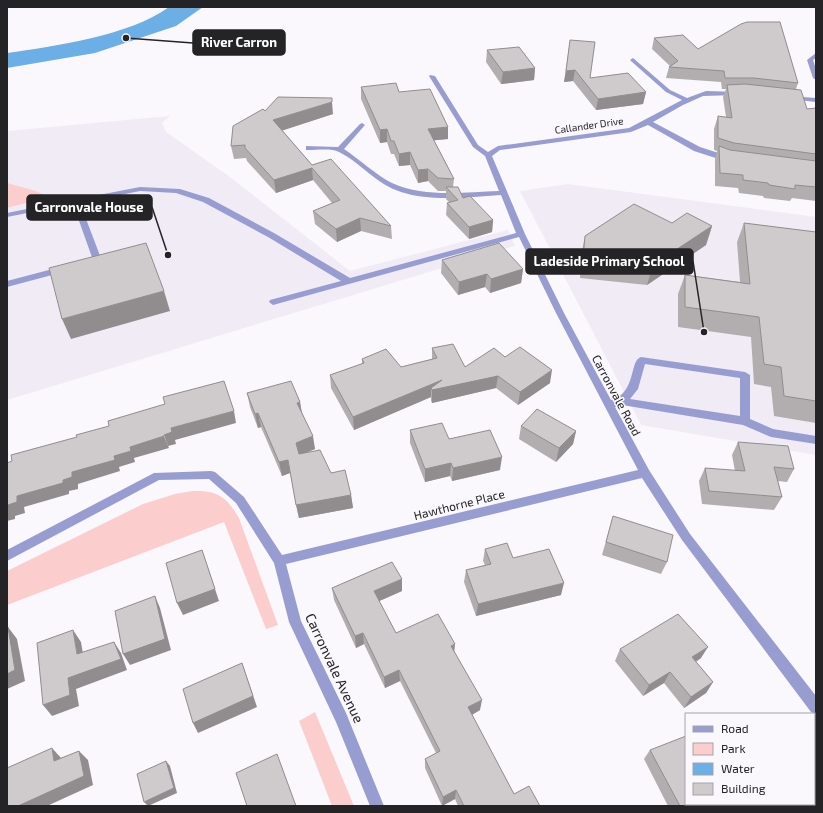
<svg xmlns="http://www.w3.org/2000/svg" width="823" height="813" viewBox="0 0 823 813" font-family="'Exo 2',sans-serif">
<rect width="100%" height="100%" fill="#faf8fc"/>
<g fill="#f1ebf6">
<path d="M170,116L162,123L166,132L230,177L350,271L508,230L515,246L7,400V131Z"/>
<path d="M568,184L816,217V455L641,425L520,191Z"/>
</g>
<g fill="#fbcecd">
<path d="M7,183L36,191L49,197L7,208Z"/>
<path d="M192,491C217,490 226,496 239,518L278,625L266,629L224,522L7,605V571L143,504L175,494Z"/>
<path d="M315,712L354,806H332L299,721Z"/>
</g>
<path fill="#6caee6" d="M169,7H203L176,26L95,53L7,68V53C55,46 129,36 169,7Z"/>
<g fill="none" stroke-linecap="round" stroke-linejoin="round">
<g fill="#979dd0" fill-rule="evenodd">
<path d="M816,53V58L813,60L816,69V80L813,78L807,60Z"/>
<path d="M633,58L670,90L687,98L706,91L739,92V94L737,95L703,96L683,105L653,122L700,147L731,157V161H725L694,151L648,125L631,132L500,150L492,156L525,234L564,313L611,400C637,393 629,360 641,357L745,372L750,375V419L773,429L816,436V444L771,437L743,425L622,405L615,407L649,470L690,534L816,696V714L811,712L682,540L642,478L286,564L301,621L346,713L384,806H370L336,722L289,622L274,563L236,503L209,479L159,480L7,561V550L154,473L211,471L215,472L244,497L282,555L638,470L556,313L519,237L273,305L269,302L270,300L341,281L268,237L203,202L176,193L140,191L80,203L102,261L91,266L87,263L93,260L73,204L7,217V213L71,200L75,198L78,199L140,187L180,189L209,198L274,233L350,278L516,233L501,195C468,197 432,202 401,192C376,184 361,163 339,152C332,148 317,150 309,150H306V146L338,147L360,124L362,123L365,125L344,149C359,159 376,175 392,183C425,198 464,192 499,191L485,156L473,147L429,76L430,75L435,76L478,145L488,152L498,146L629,128L682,100L666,92L631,61L630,60ZM645,364L740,378V416L630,399L638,389Z"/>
<path d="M790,96L816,98V102L788,99V97Z"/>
<path d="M64,266L68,269L67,271L7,287V281Z"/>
</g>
</g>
<g fill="#b2aeaf">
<path d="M654,38L698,49L798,83L796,89L807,109L816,108V201L792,198L790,201L764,198L763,196L739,193L738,188L715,186V159L717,151L714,150V129L718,116L726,117L723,97L726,89H722L721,82L666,78L669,67L670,66L652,49Z"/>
<path d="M570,40L590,78L646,92L643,104L596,110L573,81L564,82Z"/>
<path d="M487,50L535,68L534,80L501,84L486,62Z"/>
<path d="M361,87L399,92L448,127V139L434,140L454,179L453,187L463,198L493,220L492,232L469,239L446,215L447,203L449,202L446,199V191H438L428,181L418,183L410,165L399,166L394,154H391L387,142L380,143L361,99Z"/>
<path d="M265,111L333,114L282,130L312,165L391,226L392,239L361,231L337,242L315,224L313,211L332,203L313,180L276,193L247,161L246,158L234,159L231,146Z"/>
<path d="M672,223L712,226L706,245L647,285L580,278L581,256L585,236Z"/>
<path d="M744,223L816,232V423L774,416L771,387L754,384L751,337L678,327V294L685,275L740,282L737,242Z"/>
<path d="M442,260L523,269L521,283L490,293L485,287L458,295L441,273Z"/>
<path d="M432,348L465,367L505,357L550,383L518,405L496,388L432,403L431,401V397L354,430L331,388L330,375L362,364V359L401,367L432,359Z"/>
<path d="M247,393L300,402L302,413L315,449L308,452L331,473L351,495L353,508L299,518L290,473L282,476L261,427L258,428L250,407Z"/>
<path d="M521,426L576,431L573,444L556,462L519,439Z"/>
<path d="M410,430L449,439L500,470L452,481L450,476L425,482L410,443Z"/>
<path d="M738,442L794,469L787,482L778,481L782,497L774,510L702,504L699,481L705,468L735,471L732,455Z"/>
<path d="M613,516L667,562L661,574L602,555Z"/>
<path d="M485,549L513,558L561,595L476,616L464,582L466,570L485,565L483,561Z"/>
<path d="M402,579V591L379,601L396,633L454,652L480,710L472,715L514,794L540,806H458L455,799L442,806L425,768V759L436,753L400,681L385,688L364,644L356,648L334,600L332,588Z"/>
<path d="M620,649L701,658L696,662L713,682L706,693L684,708L664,683L643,696L615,661Z"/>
<path d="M650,750L754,806H668L644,759Z"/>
</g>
<g fill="#918d8f">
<path d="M535,68L534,80L501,84L503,72Z"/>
<path d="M575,70L573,81L564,82L566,71Z"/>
<path d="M646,92L643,104L596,110L598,99Z"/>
<path d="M332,102L333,114L275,133L273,120Z"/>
<path d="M448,127V139L428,141V129Z"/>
<path d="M387,129V142L380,143V130Z"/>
<path d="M410,152V165L399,166V154Z"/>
<path d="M312,168L313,180L276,193L274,180Z"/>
<path d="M428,169V181L418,183V170Z"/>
<path d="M360,218L361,231L337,242L336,229Z"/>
<path d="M493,220L492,232L469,239V227Z"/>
<path d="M712,226L706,245L647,285L653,265Z"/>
<path d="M523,269L521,283L490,293L491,279Z"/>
<path d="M487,274L485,287L458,295L459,282Z"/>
<path d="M164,291L170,311L71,339L62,319Z"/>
<path d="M552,370L550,383L518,405L520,392Z"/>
<path d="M498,376L496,388L432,403V390L431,388V397L354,430L353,417L442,380Z"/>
<path d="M300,402L302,415L297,403Z"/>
<path d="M234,411L236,423L175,440L176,444L168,446L164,435L171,428Z"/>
<path d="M258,413L261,427L258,428L255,414Z"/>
<path d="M576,431L573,444L556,462L559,448Z"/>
<path d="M164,436L169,448L134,458L135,462L119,467L120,471L78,484V489L69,491V494L24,507L25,513L15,516V519L7,521V508L8,505L17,496L63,480L72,472L114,456L130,447Z"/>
<path d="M313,436L315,449L298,456L296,443Z"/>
<path d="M502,457L500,470L452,481L453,468Z"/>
<path d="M288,460L290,473L282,476L279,462Z"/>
<path d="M451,463L450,476L425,482V469Z"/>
<path d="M351,495L353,508L299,518L296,505Z"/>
<path d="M202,550L219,601L183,615L177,603Z"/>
<path d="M402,579V591L375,603L374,591Z"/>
<path d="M564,583L561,595L476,616L478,604Z"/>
<path d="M155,596L160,608L171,650L130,665L123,654Z"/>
<path d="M8,627L17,639L25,681L7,689Z"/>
<path d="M73,630L81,642L85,666L77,654Z"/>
<path d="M363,633L364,644L356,648L355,636Z"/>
<path d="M114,642L121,653L127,670L76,689L79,706L52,716L43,705L68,678Z"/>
<path d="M455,644L454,655L451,646Z"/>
<path d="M708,647L701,658L685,668L692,657Z"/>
<path d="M242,663L257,707L198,733L193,723Z"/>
<path d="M399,670L400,681L385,688L384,677Z"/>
<path d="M670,672L664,683L643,696L649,685Z"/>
<path d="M713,682L706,693L684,708L691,697Z"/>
<path d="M7,695L8,704L7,705Z"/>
<path d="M482,700L480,710L466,718L468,707Z"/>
<path d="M52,748L61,758L64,771L54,761Z"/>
<path d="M79,751L88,760L93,785L47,806H18Z"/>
<path d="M166,761L170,766L177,793L148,806L144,802Z"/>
<path d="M456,790L455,799L442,806L443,797Z"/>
</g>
<g fill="#cfcacc" stroke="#918d8f">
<path d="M747,22H780L798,83L754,78H725L724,71L669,67L678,61L654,38L683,35L698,49L741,24Z"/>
<path d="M570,40L595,42L590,78L628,73L646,92L598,99L575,70L566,71Z"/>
<path d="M519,47L535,68L503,72L487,50Z"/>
<path d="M396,83L399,92L430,89L448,127L428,129L454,179L438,178L428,169L418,170L410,152L399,154L394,141H391L387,129L380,130L361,87Z"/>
<path d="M745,84L801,90L807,109L816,108V154L734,143L718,138V116L732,118L727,85Z"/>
<path d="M278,97L332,98V102L273,120L312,165L331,159L391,226L360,218L336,229L313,211L340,200L312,168L274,180L245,148V145L231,146L233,126L263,109L265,111Z"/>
<path d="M719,146L730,150L816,161V187L795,185V189L769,185L768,183L743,180V175L720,173Z"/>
<path d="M446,187H458L463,198L470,196L493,220L469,227L447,203L458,200Z"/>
<path d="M634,204L672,223L687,213L712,226L653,265L583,258L585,236Z"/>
<path d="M744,223L816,232V401L784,396L781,367L764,364L759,317L685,307V275L750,284Z"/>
<path d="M146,243L164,291L62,319L49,268Z"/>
<path d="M499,243L523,269L491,279L487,274L459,282L442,260Z"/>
<path d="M453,344L465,367L494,348L505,357L520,347L552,370L520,392L498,376L432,390L431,388L442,380L353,417L330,375L364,363L362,359L386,349L401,367L437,358L432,348Z"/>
<path d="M224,381L234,411L171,428L172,432L164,435V436L130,447L131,451L114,456L115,460L72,472V477L63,480V483L17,496V502L8,505V508H7V463L12,461L11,455L77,437L76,435L109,426L108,421L165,404L163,397Z"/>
<path d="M291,381L300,402L297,403L313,436L296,443L299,454L320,450L331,473L345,470L351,495L296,505L288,460L279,462L258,413L255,414L247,393Z"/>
<path d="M537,409L576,431L559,448L521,426Z"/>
<path d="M442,423L449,439L490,430L502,457L453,468L451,463L425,469L410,430Z"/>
<path d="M738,442L788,446L794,469L774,467L782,497L709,491L705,468L745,471Z"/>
<path d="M613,516L673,535L667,562L606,542Z"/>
<path d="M507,543L513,558L549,549L564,583L478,604L466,570L491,564L485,549Z"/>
<path d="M202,550L215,589L177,603L166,563Z"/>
<path d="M392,562L402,579L374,591L396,633L438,614L455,644L451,646L482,700L468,707L514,794L529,786L540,806H464L456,790L443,797L425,759L440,751L399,670L384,677L363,633L355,636L332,588Z"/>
<path d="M155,596L165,639L123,654L115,611Z"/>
<path d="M678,614L708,647L692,657L713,682L691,697L670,672L649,685L620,649Z"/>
<path d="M7,627H8L15,670L7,674Z"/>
<path d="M73,630L77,654L114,642L121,659L68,678L70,695L43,705L37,643Z"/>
<path d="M242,663L253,696L193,723L183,689Z"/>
<path d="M686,736V804H753L754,806H680L650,750Z"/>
<path d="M52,748L54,761L79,751L84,776L18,806H7V768Z"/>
<path d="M277,754L296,806H247L236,773Z"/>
<path d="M166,761L174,788L144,802L137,774Z"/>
</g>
<g text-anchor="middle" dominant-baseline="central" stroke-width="3" stroke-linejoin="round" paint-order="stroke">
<g font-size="10" fill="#242325" stroke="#faf8fc">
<text transform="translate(589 125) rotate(-8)">Callander Drive</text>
</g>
<g font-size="12" fill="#242325" stroke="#faf8fc">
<text transform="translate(617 395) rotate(62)">Carronvale Road</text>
<text transform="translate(459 504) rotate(-14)">Hawthorne Place</text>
</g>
<g font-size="14" fill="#242325" stroke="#faf8fc">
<text transform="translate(335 668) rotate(65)">Carronvale Avenue</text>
</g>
</g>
<path fill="none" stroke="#242325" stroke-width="1.5" d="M126 38L193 43M168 255L152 207M704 332L693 261"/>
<g fill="#242325" stroke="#faf8fc" stroke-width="1.5">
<circle cx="126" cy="38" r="4"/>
<circle cx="168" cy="255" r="4"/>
<circle cx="704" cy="332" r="4"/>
</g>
<g fill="#242325" stroke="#242325" stroke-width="1.5">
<rect x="193" y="30" width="92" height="25" rx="4"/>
<rect x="27" y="195" width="125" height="25" rx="4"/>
<rect x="526" y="249" width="167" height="25" rx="4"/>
</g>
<g font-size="13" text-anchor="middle" font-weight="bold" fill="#fff">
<text x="239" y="47">River Carron</text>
<text x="89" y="212">Carronvale House</text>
<text x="609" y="266">Ladeside Primary School</text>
</g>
<rect width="823" height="813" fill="none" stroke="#242325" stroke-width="16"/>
<rect x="685" y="713" width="130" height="92" fill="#faf8fc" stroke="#a4a3a6"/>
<rect x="693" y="726" width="20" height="6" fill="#979dd0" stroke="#a4a3a6"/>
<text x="721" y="733" font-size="12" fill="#242325">Road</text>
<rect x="693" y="743" width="20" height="12" fill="#fbcecd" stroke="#a4a3a6"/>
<text x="721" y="753" font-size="12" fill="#242325">Park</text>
<rect x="693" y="763" width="20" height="12" fill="#6caee6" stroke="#a4a3a6"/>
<text x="721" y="773" font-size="12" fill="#242325">Water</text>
<rect x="693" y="783" width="20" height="12" fill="#cfcacc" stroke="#a4a3a6"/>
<text x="721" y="793" font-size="12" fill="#242325">Building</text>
</svg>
